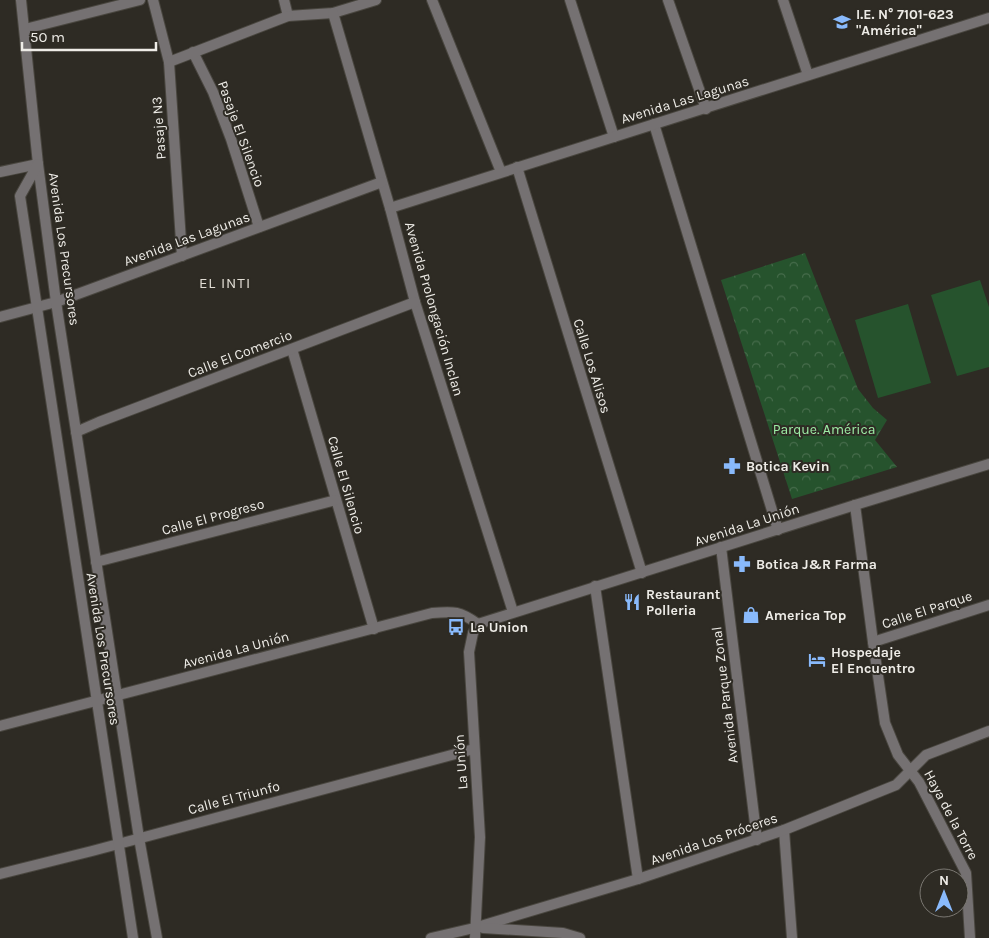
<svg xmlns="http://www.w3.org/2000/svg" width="989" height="938" viewBox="0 0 989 938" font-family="Karla,sans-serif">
<defs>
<pattern id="forest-crowns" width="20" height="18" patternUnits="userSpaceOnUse" patternTransform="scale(1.25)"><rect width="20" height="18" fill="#26532d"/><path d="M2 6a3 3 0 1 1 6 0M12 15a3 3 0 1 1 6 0" fill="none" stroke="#466c4b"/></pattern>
</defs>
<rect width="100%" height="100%" fill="#2e2b24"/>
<g fill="#26532d">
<path d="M980,280L989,307V367L957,376L931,295Z"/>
<path d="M908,304L931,383L878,398L855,320Z"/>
</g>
<path fill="url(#forest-crowns)" d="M805,253L858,389L873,408L887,420L875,440L897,467L792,499L721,280Z"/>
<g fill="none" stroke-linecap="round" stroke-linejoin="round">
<g stroke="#49463f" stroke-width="12">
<g id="minor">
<path d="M153,0L169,62L182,256"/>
<path d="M284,0L288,16L333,13L376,0"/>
<path d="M432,0L501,172"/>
<path d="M570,0L614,137"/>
<path d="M668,0L706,109"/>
<path d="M783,0L808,75"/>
<path d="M333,13L390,208L415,302L513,612"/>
<path d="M25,29L140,0"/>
<path d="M193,52L213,92L231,139L259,227"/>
<path d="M169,62L288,16"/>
<path d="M654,124L778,530"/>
<path d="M517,167L642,573"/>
<path d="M0,172L38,164"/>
<path d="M390,208L989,18"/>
<path d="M0,317L56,302L382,182"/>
<path d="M292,349L374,629"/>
<path d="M76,432L99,422L415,302"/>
<path d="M855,505L873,642L885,723L898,755L919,782L966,873L970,938"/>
<path d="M721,547L757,840"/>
<path d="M96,562L336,500"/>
<path d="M595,586L638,879"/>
<path d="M873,642L989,605"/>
<path d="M0,726L432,613C454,611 460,611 478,624"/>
<path d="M784,830L792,938"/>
<path d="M0,874L92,851L474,749"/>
<path d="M474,928L638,879L784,830L896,785L926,755L989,731"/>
<path d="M483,928L563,933L580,938"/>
</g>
</g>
<g stroke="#49463f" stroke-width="12">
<g id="tertiary">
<path d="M21,0L38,164L56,302L139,838L157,938"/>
<path d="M38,164L20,196L133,938"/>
<path d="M431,938L474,928"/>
<path d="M475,938L480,837L469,652L473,633L478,624L855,505L989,464"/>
</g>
</g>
<use href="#minor" stroke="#757172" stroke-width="10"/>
<use href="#tertiary" stroke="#757172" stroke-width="10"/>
</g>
<defs>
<g id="school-bare" transform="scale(1.35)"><path d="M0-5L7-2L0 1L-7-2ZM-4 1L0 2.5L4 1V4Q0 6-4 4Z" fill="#89bafc" stroke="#2e2b24" stroke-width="2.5" paint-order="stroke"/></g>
<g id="pharmacy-bare" transform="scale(1.35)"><path d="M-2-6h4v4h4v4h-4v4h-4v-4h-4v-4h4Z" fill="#89bafc" stroke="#2e2b24" stroke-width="2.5" paint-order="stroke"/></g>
<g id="restaurant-bare" transform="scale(1.35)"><path d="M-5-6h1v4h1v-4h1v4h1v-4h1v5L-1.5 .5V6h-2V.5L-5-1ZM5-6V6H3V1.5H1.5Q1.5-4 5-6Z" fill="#89bafc" stroke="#2e2b24" stroke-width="2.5" paint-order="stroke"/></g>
<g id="shop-bare" transform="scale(1.35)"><path d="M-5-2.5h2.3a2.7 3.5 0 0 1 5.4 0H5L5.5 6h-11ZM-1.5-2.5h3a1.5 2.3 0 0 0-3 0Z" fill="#89bafc" stroke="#2e2b24" stroke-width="2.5" paint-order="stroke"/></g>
<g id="bus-bare" transform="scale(1.35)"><path d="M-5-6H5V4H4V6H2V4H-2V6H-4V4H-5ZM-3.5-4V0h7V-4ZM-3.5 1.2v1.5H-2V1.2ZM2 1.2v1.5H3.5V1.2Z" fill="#89bafc" stroke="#2e2b24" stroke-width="2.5" paint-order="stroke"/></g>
<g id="hotel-bare" transform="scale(1.35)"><path d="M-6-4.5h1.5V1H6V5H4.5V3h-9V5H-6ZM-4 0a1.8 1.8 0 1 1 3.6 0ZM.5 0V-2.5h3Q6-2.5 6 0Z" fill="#89bafc" stroke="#2e2b24" stroke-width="2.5" paint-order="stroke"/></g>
</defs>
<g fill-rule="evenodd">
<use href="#school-bare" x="842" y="22"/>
<use href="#pharmacy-bare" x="732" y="466"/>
<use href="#pharmacy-bare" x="742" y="564"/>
<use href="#restaurant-bare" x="632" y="602"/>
<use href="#shop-bare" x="751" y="615"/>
<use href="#bus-bare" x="456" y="627"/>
<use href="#hotel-bare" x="817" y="660"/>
</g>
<g text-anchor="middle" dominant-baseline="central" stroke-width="4" stroke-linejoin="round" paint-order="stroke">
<g font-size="14" font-weight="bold" fill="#eeece7" stroke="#2e2b24" text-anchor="start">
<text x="856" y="14">I.E. N° 7101-623<tspan x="856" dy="16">"América"</tspan></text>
<text x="746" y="466">Botica Kevin</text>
<text x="756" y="564">Botica J&amp;R Farma</text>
<text x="646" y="594">Restaurant<tspan x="646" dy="16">Polleria</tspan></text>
<text x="765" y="615">America Top</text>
<text x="470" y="627">La Union</text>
<text x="831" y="652">Hospedaje<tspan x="831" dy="16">El Encuentro</tspan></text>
</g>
<g font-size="14" fill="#eeece7" stroke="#2e2b24">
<text transform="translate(685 100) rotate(-17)">Avenida Las Lagunas</text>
<text transform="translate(159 128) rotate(-94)">Pasaje N3</text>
<text transform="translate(241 134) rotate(70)">Pasaje El Silencio</text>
<text transform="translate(187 239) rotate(-20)">Avenida Las Lagunas</text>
<text transform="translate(64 249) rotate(82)">Avenida Los Precursores</text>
<text transform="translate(434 309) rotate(74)">Avenida Prolongación Inclan</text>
<text transform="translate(240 354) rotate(-21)">Calle El Comercio</text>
<text transform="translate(592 366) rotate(73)">Calle Los Alisos</text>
<text transform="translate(346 485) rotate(74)">Calle El Silencio</text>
<text transform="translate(213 517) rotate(-15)">Calle El Progreso</text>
<text transform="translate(747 525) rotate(-18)">Avenida La Unión</text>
<text transform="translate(927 610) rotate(-18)">Calle El Parque</text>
<text transform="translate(103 649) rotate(81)">Avenida Los Precursores</text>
<text transform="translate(236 650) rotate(-15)">Avenida La Unión</text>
<text transform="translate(725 695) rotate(-97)">Avenida Parque Zonal</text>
<text transform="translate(461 762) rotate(-94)">La Unión</text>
<text transform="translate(234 798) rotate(-15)">Calle El Triunfo</text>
<text transform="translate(951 815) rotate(62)">Haya de la Torre</text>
<text transform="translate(714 839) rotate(-19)">Avenida Los Próceres</text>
</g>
<g font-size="14" fill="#9deca5" stroke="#2e2b24">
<text x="824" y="429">Parque. América</text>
</g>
<g font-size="15" letter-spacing="1" fill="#e1ddd4" stroke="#2e2b24">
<text x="225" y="283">EL INTI</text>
</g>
</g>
<g transform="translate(944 893)"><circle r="24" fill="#2e2b24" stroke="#7b7872"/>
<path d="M0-4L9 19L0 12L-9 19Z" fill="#89bafc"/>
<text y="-8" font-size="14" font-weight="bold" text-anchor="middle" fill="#eeece7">N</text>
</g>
<path d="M22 42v8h134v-8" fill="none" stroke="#eeece7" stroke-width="2.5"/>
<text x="30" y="42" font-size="15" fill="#eeece7" stroke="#2e2b24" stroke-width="4" paint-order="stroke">50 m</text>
</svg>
